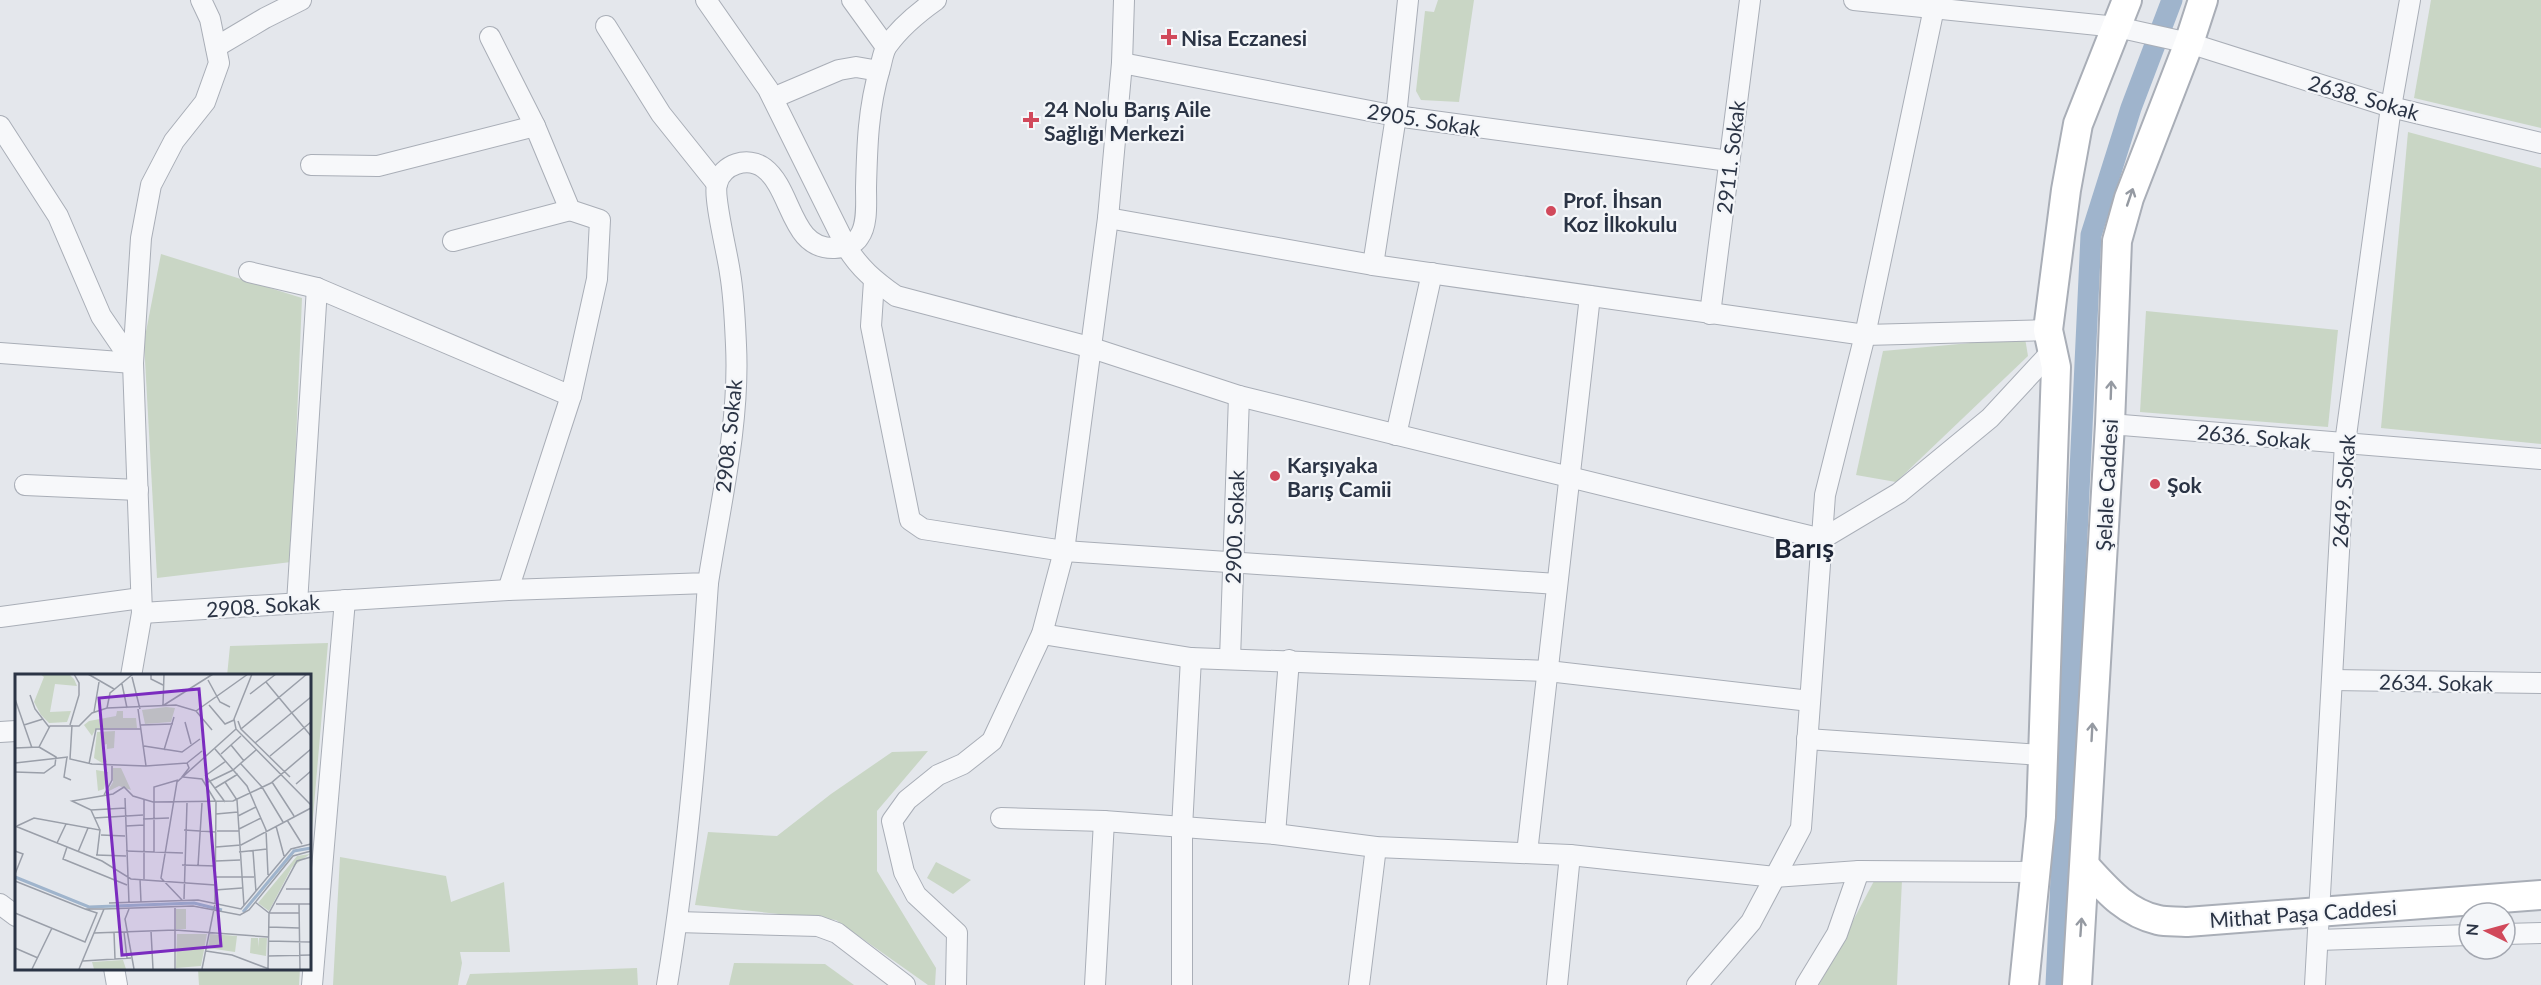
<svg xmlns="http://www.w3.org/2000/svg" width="2541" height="985" viewBox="0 0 2541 985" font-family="Lato,sans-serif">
<rect width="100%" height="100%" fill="#e4e7ec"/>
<g fill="#c9d6c5">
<path d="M1438,0H1474L1459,102L1421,100L1416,91L1425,11L1434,12Z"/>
<path d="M2431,0H2541V128L2414,98Z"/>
<path d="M2408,132L2541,168V444L2381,428Z"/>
<path d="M161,254L302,298L291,562L157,578L144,342Z"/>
<path d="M2146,311L2338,330L2328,427L2140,412Z"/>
<path d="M2025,338L2028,356L1896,482L1856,475L1883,351Z"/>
<path d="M328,643L309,864V676H227L230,646Z"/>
<path d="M928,751L877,811V871L936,968L935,985H928L836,920L695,905L708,832L777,836L831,794L892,752Z"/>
<path d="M340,857L446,876L451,902L504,882L510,952H460L462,963L458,985H333Z"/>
<path d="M936,862L971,880L953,894L927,878Z"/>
<path d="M1902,880L1897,985H1819L1874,881Z"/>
<path d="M734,963L825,964L854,985H729Z"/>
<path d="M637,968L638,985H466L470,974Z"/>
<path d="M198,969V968L300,969L299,985H199Z"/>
</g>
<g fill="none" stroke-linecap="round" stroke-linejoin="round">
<path stroke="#9fb4cc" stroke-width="21" d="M2056,985L2091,235L2131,108L2172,0"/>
<g stroke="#a9aeb7" stroke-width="22">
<g id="street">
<path d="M706,0L768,89L846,246C859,268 875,281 896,296L1089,347L1239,396L1822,539L1899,493L1990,418L2052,351"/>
<path d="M852,0L886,47"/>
<path d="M1854,0L2117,27L2189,43L2391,107L2541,143"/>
<path d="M606,26L661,114L717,184"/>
<path d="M490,37L535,126L570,210L600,220L597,279L571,396L508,590"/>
<path d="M216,47L265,18L301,0"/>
<path d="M1122,63L1396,116L1729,161"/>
<path d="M773,98L839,70L856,67L879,71"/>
<path d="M0,126L58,216L101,316L133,363"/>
<path d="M311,165L378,166L535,126"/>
<path d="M1108,218L1373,265L1865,335L2048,330"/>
<path d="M453,241L570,210"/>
<path d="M1373,265L1396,116L1408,0"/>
<path d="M249,272L317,288L571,396"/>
<path d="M874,281L871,326L910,520L923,529L1064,551L1557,584"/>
<path d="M1710,314L1750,0"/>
<path d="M0,353L133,363"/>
<path d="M2110,424L2541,459"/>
<path d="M1396,435L1432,273"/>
<path d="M25,485L138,490"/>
<path d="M297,603L317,288"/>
<path d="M142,613L508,590L708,583C720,505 740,424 736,345C735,322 734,296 730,273C728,256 713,197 717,184C722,164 748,156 764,168C793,190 790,250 835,248C843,248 855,244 859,237C868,225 866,202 866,188C867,147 868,108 880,68C882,61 883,52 887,46C899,29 919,12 936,0"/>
<path d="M0,617L141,598"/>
<path d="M1042,634L1191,658L1548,671L1810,701"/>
<path d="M1230,659L1239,396"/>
<path d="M131,676L142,613L133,363L141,238L151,185L174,141L205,102L219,63L210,19L201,0"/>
<path d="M2332,680L2541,683"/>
<path d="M0,732L16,731"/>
<path d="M1807,739L2041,755"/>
<path d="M1001,818L1104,821L1275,834L1376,847L1570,855L1775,877L1859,871L2035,872"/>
<path d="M1275,834L1289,660"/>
<path d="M1527,853L1590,296"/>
<path d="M0,904L16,916"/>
<path d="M677,922L818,926L837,933L905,985"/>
<path d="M2505,934L2541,933"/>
<path d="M2318,940L2469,935"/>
<path d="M114,968L117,985"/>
<path d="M312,985L345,600"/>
<path d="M667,985C689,852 699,717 708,583"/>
<path d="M956,985L957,933L916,895L904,872L892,821L907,800L938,775L963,764L992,741L1042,634L1064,551L1108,218L1122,63L1124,0"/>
<path d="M1095,985L1104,821"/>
<path d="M1182,985V828L1191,658"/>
<path d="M1359,985L1376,847"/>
<path d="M1557,985L1570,855"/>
<path d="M1697,985L1751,922L1801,828L1825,495L1865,335L1934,8"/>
<path d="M1806,985L1837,934L1859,871"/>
<path d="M2315,985L2345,443L2391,107L2410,0"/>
</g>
</g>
<g stroke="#a9aeb7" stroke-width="32">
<g id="secondary">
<path d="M2085,866C2106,889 2126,913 2158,920C2167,922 2177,921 2187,922L2541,895"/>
<path d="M2024,985L2041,817L2056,367L2048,330L2066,190L2078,124L2127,0"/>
<path d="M2077,985L2110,424L2117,241L2129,198L2189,43L2203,0"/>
</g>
</g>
<use href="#street" stroke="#f7f8fa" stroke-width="20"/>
<use href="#secondary" stroke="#fff" stroke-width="28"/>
</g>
<defs><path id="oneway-shaft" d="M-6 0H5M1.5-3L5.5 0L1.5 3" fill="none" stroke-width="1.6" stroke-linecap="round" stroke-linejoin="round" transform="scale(1.5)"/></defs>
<g stroke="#959aa2">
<use href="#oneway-shaft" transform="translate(2130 197) rotate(-71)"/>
<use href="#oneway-shaft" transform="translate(2111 390) rotate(-88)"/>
<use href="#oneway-shaft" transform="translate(2092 732) rotate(-87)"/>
<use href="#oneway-shaft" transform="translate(2081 927) rotate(-86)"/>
</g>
<g fill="#d1495b" stroke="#f4f6f9" stroke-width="2">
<path d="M1166 28h6v6h6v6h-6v6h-6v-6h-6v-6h6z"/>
<path d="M1028 111h6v6h6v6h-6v6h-6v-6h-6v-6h6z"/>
<circle cx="1551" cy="211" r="6"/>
<circle cx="1275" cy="476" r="6"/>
<circle cx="2155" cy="484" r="6"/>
</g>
<g text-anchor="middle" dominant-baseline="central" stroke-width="4.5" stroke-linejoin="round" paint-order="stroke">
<g font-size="21" font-weight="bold" fill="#2b3445" stroke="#f4f6f9" text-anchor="start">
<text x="1181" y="37">Nisa Eczanesi</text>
<text x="1044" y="108">24 Nolu Barış Aile<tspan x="1044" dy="24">Sağlığı Merkezi</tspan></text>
<text x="1563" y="199">Prof. İhsan<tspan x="1563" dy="24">Koz İlkokulu</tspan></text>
<text x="1287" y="464">Karşıyaka<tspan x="1287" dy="24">Barış Camii</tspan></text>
<text x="2167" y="484">Şok</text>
</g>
<g font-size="21" fill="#2b3445" stroke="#f4f6f9">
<text transform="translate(2364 97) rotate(16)">2638. Sokak</text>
<text transform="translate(1424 119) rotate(9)">2905. Sokak</text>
<text transform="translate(1730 157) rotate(-83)">2911. Sokak</text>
<text transform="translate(728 436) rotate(-84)">2908. Sokak</text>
<text transform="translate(2254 436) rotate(5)">2636. Sokak</text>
<text transform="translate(2106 485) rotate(-87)">Şelale Caddesi</text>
<text transform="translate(2343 491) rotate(-86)">2649. Sokak</text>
<text transform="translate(1234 527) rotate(-88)">2900. Sokak</text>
<text transform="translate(263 605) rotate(-4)">2908. Sokak</text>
<text transform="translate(2436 682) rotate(1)">2634. Sokak</text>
<text transform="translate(2303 913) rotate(-4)">Mithat Paşa Caddesi</text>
</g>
<g font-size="27" font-weight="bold" fill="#1d2536" stroke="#f4f6f9">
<text x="1804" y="547">Barış</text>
</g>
</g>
<g transform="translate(15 674)">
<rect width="296" height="296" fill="#e4e7ec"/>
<path d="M25,0H54L59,5L62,12L40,10L35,38L56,37L52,48L34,49L26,41L19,28L29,3ZM151,33L160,34L156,48L130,50L127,36ZM102,37H108V44H121L122,54H81L77,62L69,51L74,47L101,42ZM100,57L99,74L92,75V70L88,71L92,88L87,89L79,84L82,58ZM98,94H106L116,116L104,112L92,118L98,108ZM81,96L93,98L89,115L83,117ZM295,180L277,193L254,237L243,229L282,182ZM161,235H171V255H161ZM162,260H192L186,292L161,294ZM195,260L222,262L220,278L193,274ZM236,264H243V273L244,264H252L251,282L235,279ZM108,286L111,295H79L77,288Z" fill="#c9d6c5"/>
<path fill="none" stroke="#9fb4cc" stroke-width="3" d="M0,203L74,233L179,229L207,236M228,238L279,177L296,174"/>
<path fill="none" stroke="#9a9fa9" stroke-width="1.5" d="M73,0L99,15M136,0V5L148,11M237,0L219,45L221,55L296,131M117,3L125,35M193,6L205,28L215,33M251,8L296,62M107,10L112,34M235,20L261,0M15,21L20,35L34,53M0,25L17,74M148,31L149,0M149,31L198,0M194,31L210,50L219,46M92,34L95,19L118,0M123,35L131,92L172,89L174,94L167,103L187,105L201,128L200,230L187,295M181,37L197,56M79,38L84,8M223,47L226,55L275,103M170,48L176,70M9,51L28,45M55,51L64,21V9L59,0M57,51L55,85L77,90L131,92M126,51L158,50M226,55L292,0M240,69L296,23M216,71L229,87M129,72L167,78L185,65M0,74L24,73L35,52H64L77,39L92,34L161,31L181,37L233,0M200,75L232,112L241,133L251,156L253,201M149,76L159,43M206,80L226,62M255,82L296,48M52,83L49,103L56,106M0,89L53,83M172,89L187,77M74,90L81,55H126M226,90L247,113L268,148M0,98L29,99L40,91L41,83L24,73M190,102L211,87M191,102L210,128M210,108L222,126L229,232M257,108L279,142M191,109L218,96L241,76M281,110L296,97M200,114L223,100M89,121L97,106V92M110,124L114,229M129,126V205M111,134L76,136L57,127L98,120L109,113L118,122L138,128L218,127L256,109L296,75M76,136L85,156M201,140L223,138M223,142L241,133M79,144L128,141M128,145L154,144M272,146L287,170M0,152L87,187L116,205L200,211M2,152L19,144L85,156L82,181M111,152L129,151M261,152L269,182M224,155L246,144M169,156L201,158M202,157H224M86,161L110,162M42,169L51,150M52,173L48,185L112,211M201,173L226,171L296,134M0,177L8,180L0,200M111,177L168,179M238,177L241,218M63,178L73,154M139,178V113L163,106M224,178L252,175M81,181L111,182M201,187L225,186M167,191L201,192M183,192L187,129M200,203H239M125,205L126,228M0,207L70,235H89M271,215H296M200,216L227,214M169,225L172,129M167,226L146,204L162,108L221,55M240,228L254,239L253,295M94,229L183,226L226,235L276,175L296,170M261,230H296M284,230L285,295M160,232V295M114,235L110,245L119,295M0,239L70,268L82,239L70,235M254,239L282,187L296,183M254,239H284M254,253L284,254M136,257L138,295M99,258L100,285M109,258L112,284M79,259L160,256L253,263M253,267L296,268M0,274L23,284M191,277L217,281L254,295M253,282L296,281M68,287L116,284M17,295L37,254M64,295L89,235L178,232L225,241L234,236L278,182L296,177"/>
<path fill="#7b2cbf" fill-opacity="0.15" stroke="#7b2cbf" stroke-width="3" d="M184,15L206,272L107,281L84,24Z"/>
<rect width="296" height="296" fill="none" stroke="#2b3445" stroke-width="3"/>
</g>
<g transform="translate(2487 931) rotate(275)"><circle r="28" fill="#f4f6f9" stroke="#a4a8b1" stroke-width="1.5"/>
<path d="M0-4.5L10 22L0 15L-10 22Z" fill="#d1495b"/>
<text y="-9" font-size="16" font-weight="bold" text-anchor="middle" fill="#2b3445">N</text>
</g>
</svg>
